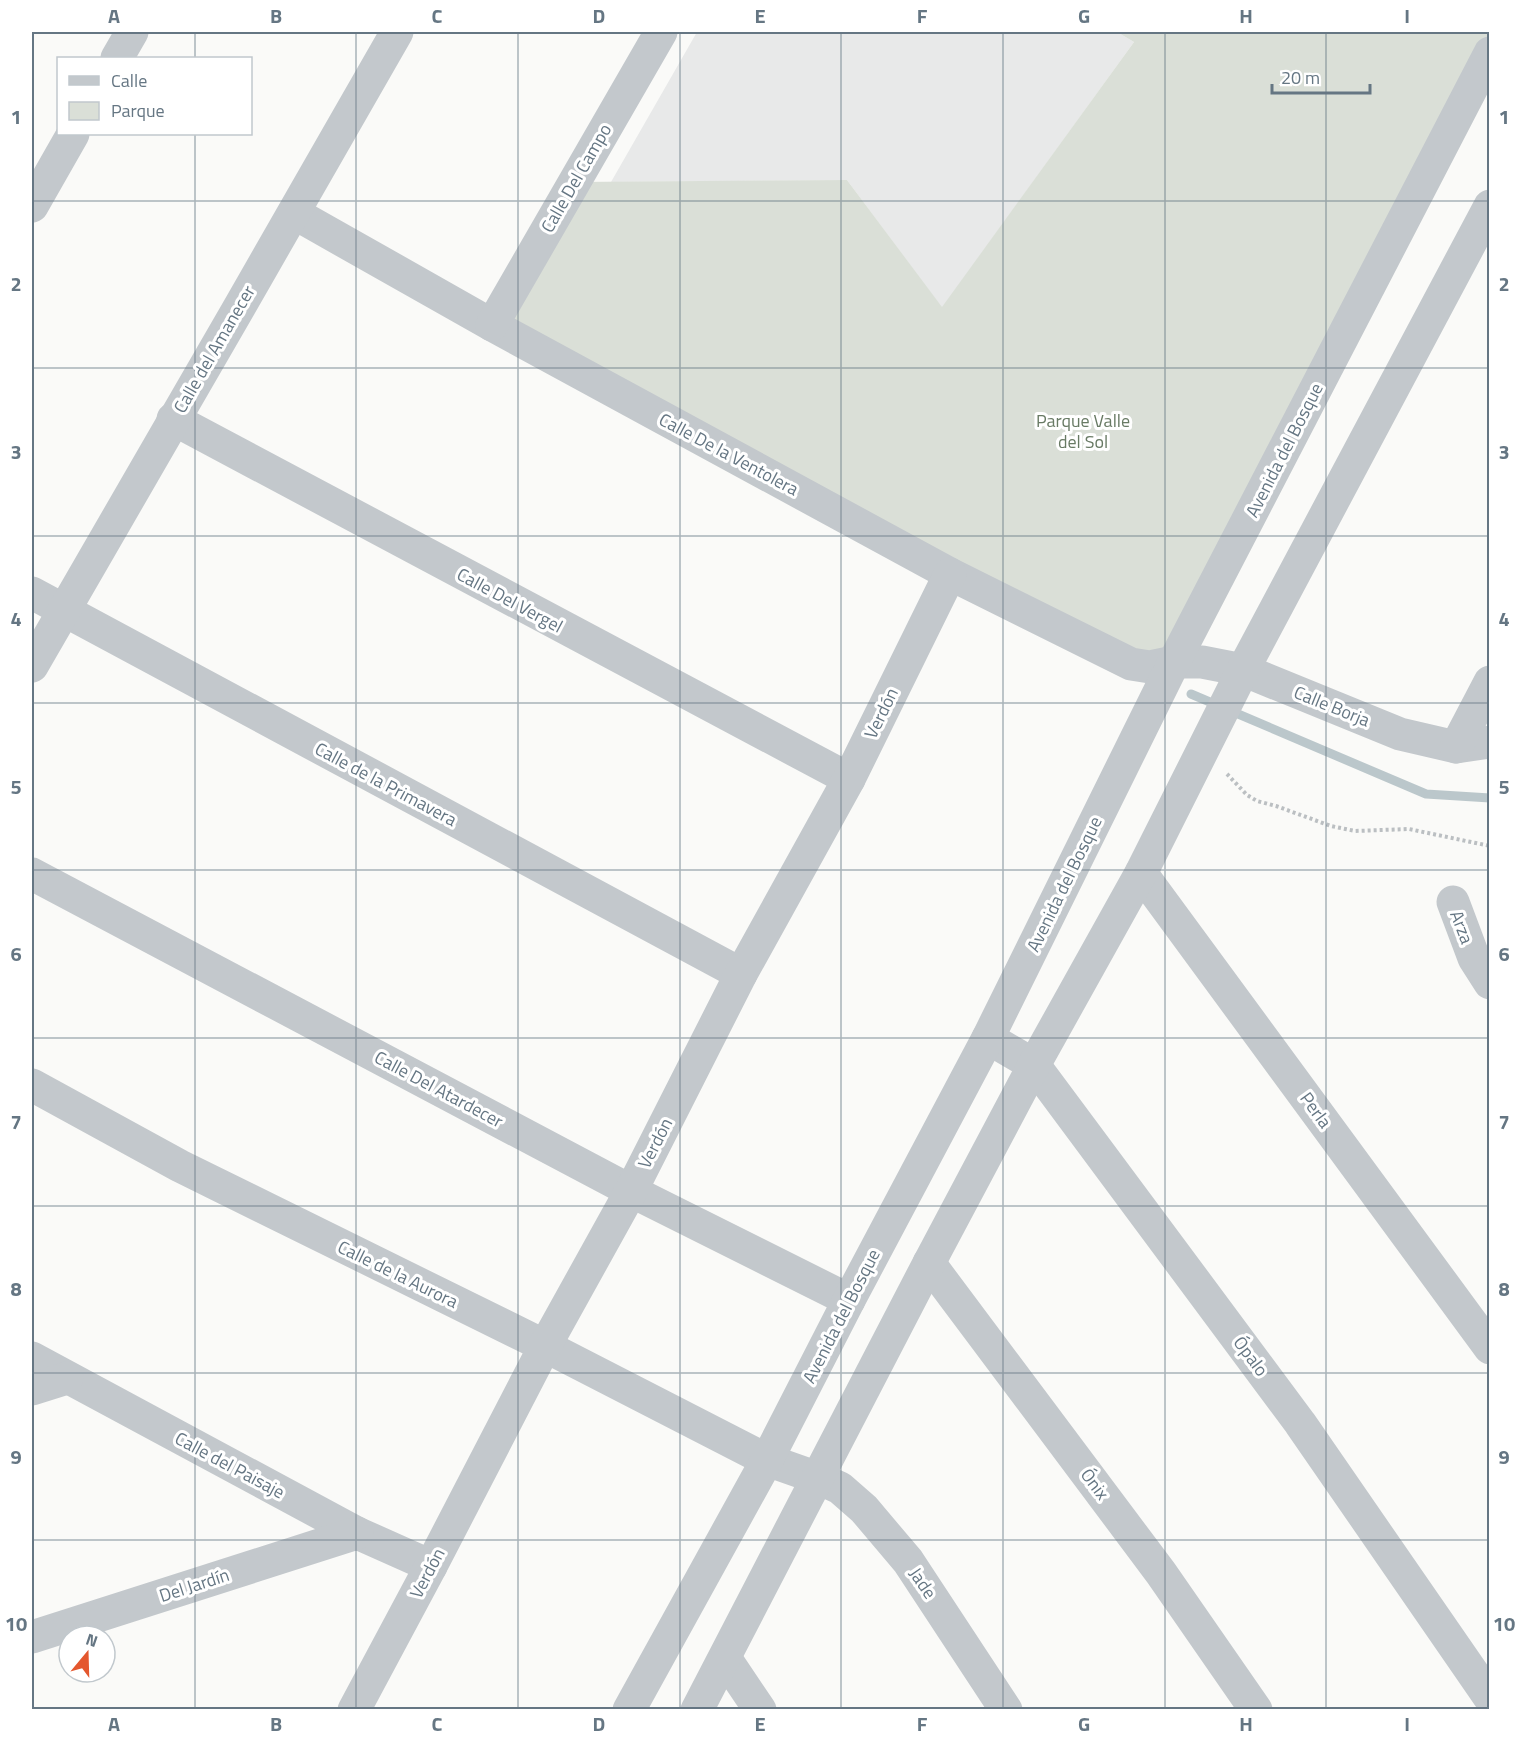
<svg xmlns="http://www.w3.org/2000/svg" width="1521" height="1741" viewBox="0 0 1521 1741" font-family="'Titillium Web',sans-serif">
<rect width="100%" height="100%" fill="#fafaf8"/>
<path fill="#e8e9e9" d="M697,32H1117L1134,42L942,308L847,180L611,182Z"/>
<path fill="#dadfd7" d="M1117,32H1489V53L1174,662L1150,667L492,325L574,182L847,180L942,307L1134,42Z"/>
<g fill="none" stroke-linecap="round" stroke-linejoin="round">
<path stroke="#bbc7cb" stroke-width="9" d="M1191,694L1426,794L1490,798"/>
<path stroke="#bbbfc2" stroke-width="4" stroke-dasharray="3 3" stroke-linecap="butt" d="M1227,774L1247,795L1257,801L1276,806L1331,826L1355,831L1409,829L1490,846"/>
<g stroke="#c3c8cc" stroke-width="33">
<path d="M117,58L132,32"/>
<path d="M32,206L73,134"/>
<path d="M294,213L492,325L950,574L1131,664L1150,667L1174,662H1202L1243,670L1400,734L1456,747L1490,742"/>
<path d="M492,325L661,32"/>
<path d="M173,419L849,779"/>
<path d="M32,593L741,974"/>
<path d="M32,666C153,455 277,244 397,32"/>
<path d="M1456,747L1490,682"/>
<path d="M1141,873L1490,1348"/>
<path d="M32,874L631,1191L849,1300"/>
<path d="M1453,902L1474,958L1490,983"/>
<path d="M988,1038L1034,1065L1300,1423L1490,1698"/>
<path d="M32,1085L180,1166L545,1346L767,1460L818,1478L840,1488L864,1509L908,1561L1006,1710"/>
<path d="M929,1263L1161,1573L1256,1710"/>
<path d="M32,1358L357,1533L431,1566"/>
<path d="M32,1389L67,1378"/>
<path d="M32,1637L357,1533"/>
<path d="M725,1658L760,1710"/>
<path d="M354,1710L431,1566L545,1346L631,1191L741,974L849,779L950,574"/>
<path d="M629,1710L767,1460L849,1300L988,1038L1174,662L1490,53"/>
<path d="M697,1710L929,1263L1034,1065L1141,873L1243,670L1490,206"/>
</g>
</g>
<path fill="none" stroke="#657683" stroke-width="1.5" stroke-opacity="0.55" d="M195,32V58M356,32V1710M518,32V1710M680,32V1710M841,32V1710M1003,32V1710M1165,32V1710M1326,32V1710M195,134V1710M32,201H1490M32,368H1490M32,536H1490M32,703H1490M32,870H1490M32,1038H1490M32,1206H1490M32,1373H1490M32,1540H1490"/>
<g text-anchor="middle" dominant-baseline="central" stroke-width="6" stroke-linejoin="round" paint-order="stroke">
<g font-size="18" fill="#657683" stroke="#fff">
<text transform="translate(576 178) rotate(-60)">Calle Del Campo</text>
<text transform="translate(214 349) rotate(-60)">Calle del Amanecer</text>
<text transform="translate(1284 450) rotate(-63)">Avenida del Bosque</text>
<text transform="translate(729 454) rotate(28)">Calle De la Ventolera</text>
<text transform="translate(510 600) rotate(28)">Calle Del Vergel</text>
<text transform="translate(1332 706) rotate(22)">Calle Borja</text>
<text transform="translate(881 713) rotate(-64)">Verdón</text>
<text transform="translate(386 784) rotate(28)">Calle de la Primavera</text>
<text transform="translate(1064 884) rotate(-64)">Avenida del Bosque</text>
<text transform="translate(1462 927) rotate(69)">Arza</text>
<text transform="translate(439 1089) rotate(28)">Calle Del Atardecer</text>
<text transform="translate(1316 1110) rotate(54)">Perla</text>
<text transform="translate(655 1143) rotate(-63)">Verdón</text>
<text transform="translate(398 1274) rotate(26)">Calle de la Aurora</text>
<text transform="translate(841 1316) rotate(-63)">Avenida del Bosque</text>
<text transform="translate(1251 1356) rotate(53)">Ópalo</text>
<text transform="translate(230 1465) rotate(28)">Calle del Paisaje</text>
<text transform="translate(1095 1484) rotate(53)">Ónix</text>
<text transform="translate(427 1573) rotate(-62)">Verdón</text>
<text transform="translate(923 1583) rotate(56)">Jade</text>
<text transform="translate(194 1585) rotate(-18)">Del Jardín</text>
</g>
<g font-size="18" fill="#687a64" stroke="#fff">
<text x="1083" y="420">Parque Valle<tspan x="1083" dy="21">del Sol</tspan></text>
</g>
</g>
<rect width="1521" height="1741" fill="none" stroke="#ffffff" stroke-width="66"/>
<rect x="57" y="57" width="195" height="78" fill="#ffffff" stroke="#c1c8cd" stroke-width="1.5"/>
<rect x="69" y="76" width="30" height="9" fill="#c3c8cc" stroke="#c1c8cd" stroke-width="1.5"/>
<text x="111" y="87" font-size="18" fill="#657683">Calle</text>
<rect x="69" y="102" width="30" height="18" fill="#dadfd7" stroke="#c1c8cd" stroke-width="1.5"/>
<text x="111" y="117" font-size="18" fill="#657683">Parque</text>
<g transform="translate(87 1654) rotate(19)"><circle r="28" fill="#ffffff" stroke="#c1c8cd" stroke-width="1.5"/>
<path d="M0-4.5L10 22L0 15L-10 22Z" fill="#e4572e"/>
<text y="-9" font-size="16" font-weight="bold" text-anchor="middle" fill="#657683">N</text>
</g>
<path d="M1272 84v9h98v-9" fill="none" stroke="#657683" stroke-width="3"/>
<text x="1281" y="84" font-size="18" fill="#657683" stroke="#ffffff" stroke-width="4.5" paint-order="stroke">20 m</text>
<rect x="33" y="33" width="1455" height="1675" fill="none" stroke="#657683" stroke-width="2"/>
<g font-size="20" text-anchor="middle" font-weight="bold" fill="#657683">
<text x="114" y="23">A</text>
<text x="276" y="23">B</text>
<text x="437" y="23">C</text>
<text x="599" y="23">D</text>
<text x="760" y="23">E</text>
<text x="922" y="23">F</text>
<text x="1084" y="23">G</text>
<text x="1246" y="23">H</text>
<text x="1407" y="23">I</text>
<text x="16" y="124">1</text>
<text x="1504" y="124">1</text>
<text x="16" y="291">2</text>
<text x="1504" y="291">2</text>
<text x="16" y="459">3</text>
<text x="1504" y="459">3</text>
<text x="16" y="626">4</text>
<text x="1504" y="626">4</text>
<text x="16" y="794">5</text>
<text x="1504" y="794">5</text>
<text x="16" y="961">6</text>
<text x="1504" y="961">6</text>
<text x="16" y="1129">7</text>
<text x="1504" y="1129">7</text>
<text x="16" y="1296">8</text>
<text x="1504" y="1296">8</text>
<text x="16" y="1464">9</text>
<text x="1504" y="1464">9</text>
<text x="16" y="1631">10</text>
<text x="1504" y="1631">10</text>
<text x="114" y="1731">A</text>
<text x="276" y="1731">B</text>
<text x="437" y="1731">C</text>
<text x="599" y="1731">D</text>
<text x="760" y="1731">E</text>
<text x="922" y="1731">F</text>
<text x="1084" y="1731">G</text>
<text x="1246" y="1731">H</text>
<text x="1407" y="1731">I</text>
</g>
</svg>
